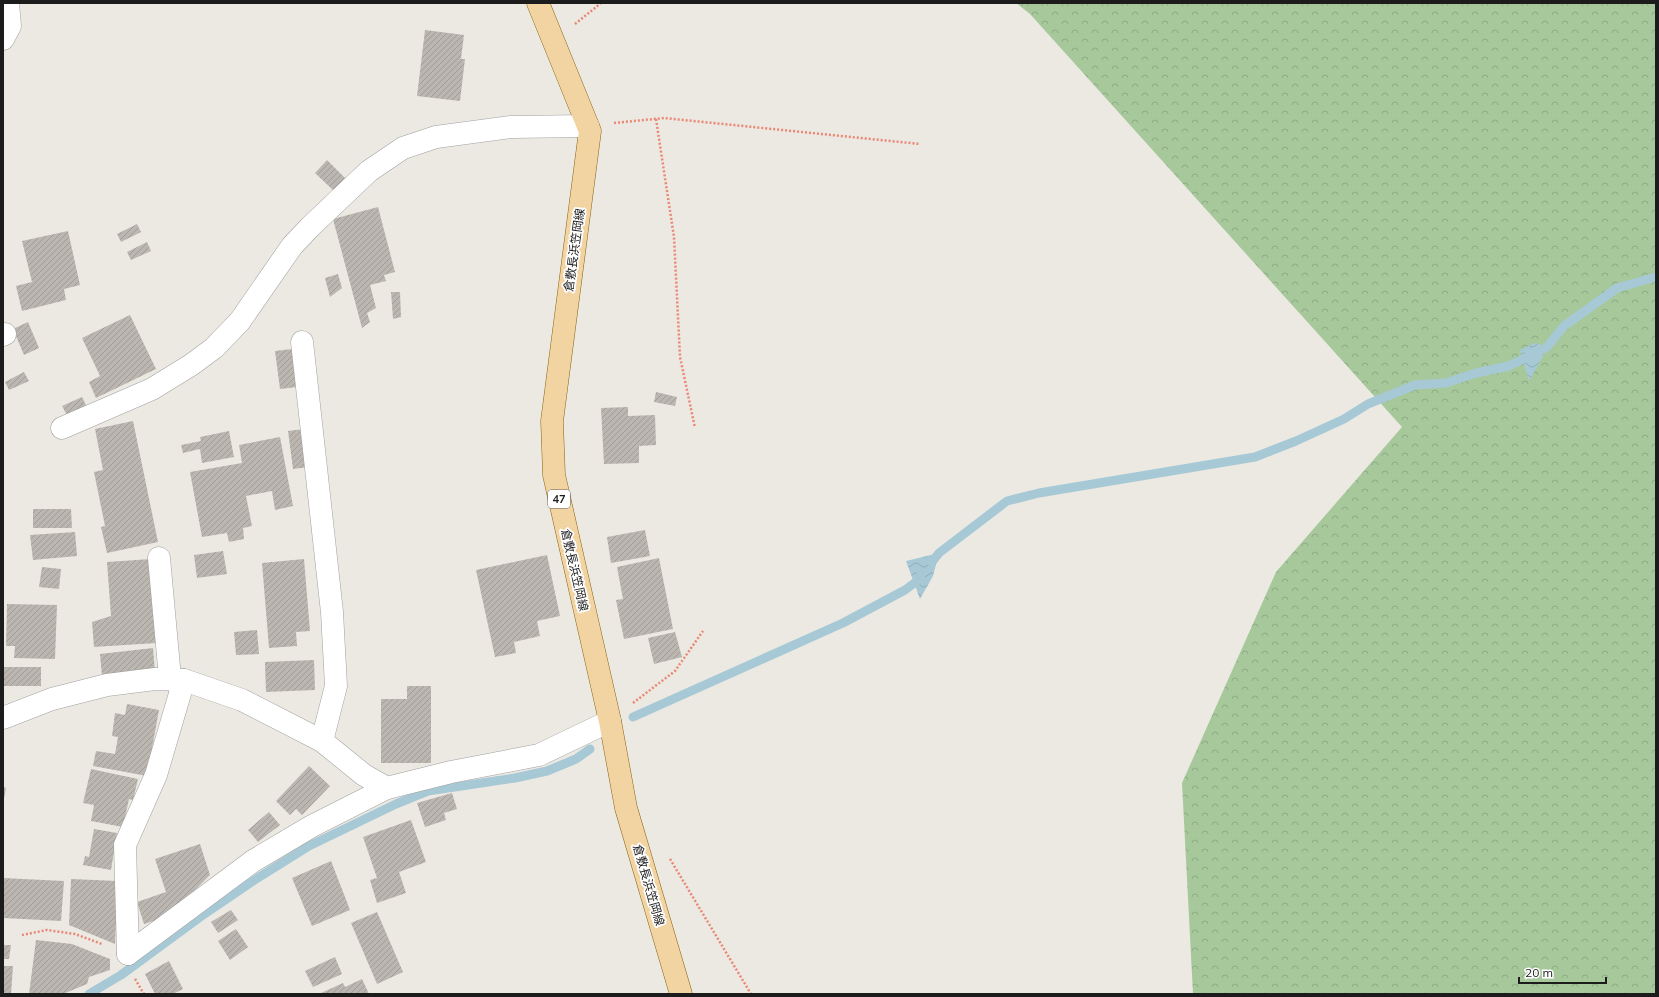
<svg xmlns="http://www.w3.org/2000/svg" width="1659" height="997" viewBox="0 0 1659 997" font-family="Mulish,'Noto Sans JP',sans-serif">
<defs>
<pattern id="forest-crowns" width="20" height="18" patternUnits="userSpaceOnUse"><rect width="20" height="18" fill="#a6c89b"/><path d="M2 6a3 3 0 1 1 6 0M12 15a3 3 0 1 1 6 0" fill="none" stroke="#8eab85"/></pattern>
<pattern id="water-waves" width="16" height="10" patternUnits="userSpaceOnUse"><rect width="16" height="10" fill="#a7c9d6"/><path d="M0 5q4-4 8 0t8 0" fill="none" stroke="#8facb7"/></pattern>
<pattern id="building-hatch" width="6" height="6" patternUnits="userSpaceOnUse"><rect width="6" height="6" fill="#bcb6b0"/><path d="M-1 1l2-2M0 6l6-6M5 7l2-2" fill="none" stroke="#a19c97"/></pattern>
</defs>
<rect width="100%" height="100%" fill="#ece9e3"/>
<path fill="url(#forest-crowns)" d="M1016,3H1656V994H1193L1182,783L1276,572L1402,427L1030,14Z"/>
<g fill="url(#water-waves)">
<path d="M1535,343L1547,347L1542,358L1529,381L1520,350Z"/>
<path d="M939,553L933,576L920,599L906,561Z"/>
</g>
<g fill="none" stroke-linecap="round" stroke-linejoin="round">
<g stroke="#a7c9d6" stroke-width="9">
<path d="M932,562L939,553L1007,501L1039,493L1255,457L1296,441L1344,419L1368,404L1415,385L1446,383L1476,373L1509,366L1547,347L1564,326L1617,288L1656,277"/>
<path d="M633,717L843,623L905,590L917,581L921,575"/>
<path d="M89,994L121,975L200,917L253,881L309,846L396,804L428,791L515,778L547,771L576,759L590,749"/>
</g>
</g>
<g fill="url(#building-hatch)">
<path d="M425,30L464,35L461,59H465L460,101L417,96Z"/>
<path d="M327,160L345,178L333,190L315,173Z"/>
<path d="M378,207L395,272L384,275L386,281L370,285L376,308L367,313L370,322L362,328L333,219Z"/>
<path d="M137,224L141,232L121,242L117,234Z"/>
<path d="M68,231L80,285L64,289L66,300L22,311L16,286L32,282L22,241Z"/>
<path d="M147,242L151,251L131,260L127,252Z"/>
<path d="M338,274L342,288L330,297L325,278Z"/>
<path d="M391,292H400L401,317L393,319Z"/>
<path d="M130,315L156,369L96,398L89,382L100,376L82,338Z"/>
<path d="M28,322L39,348L24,355L13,329Z"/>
<path d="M292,349L297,387L280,389L275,351Z"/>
<path d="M24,372L29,381L9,390L5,382Z"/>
<path d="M656,392L677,397L675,406L654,402Z"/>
<path d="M82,397L86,405L67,415L62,406Z"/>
<path d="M628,407V416L655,415L656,445L639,446V463L604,464L601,408Z"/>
<path d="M133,421L158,542L107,553L101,527L105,526L94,472L103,470L95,429Z"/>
<path d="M304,429L309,467L293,469L288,431Z"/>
<path d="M229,431L234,457L202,463L200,449L183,453L181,445L201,441L200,437Z"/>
<path d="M280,437L293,506L275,510L272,491L246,496L252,526L243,528L244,539L229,542L227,533L202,537L190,472L242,463L239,445Z"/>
<path d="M33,509H71L72,528H33Z"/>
<path d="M645,530L650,556L611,563L607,537Z"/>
<path d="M75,532L77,556L33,560L30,535Z"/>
<path d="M223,551L227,574L197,578L194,555Z"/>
<path d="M547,555L560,616L537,621L540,636L514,642L516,653L495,657L476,570Z"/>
<path d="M659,558L673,629L624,639L616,600L623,599L617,567Z"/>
<path d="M151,559L157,643L94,647L92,622L111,616L107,562Z"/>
<path d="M304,559L310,631L296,632L297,646L269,648L262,563Z"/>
<path d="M42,567L61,569L59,589L39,587Z"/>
<path d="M7,604L57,605L55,659L14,658L15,646H6Z"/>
<path d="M257,630L259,654L236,655L234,632Z"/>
<path d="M675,632L682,657L654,664L648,638Z"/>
<path d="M153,648L155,672L102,676L100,654Z"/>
<path d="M314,660L315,690L266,692L265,662Z"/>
<rect x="3" y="667" width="38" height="19"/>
<path d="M407,686H431V763H381V699H407Z"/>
<path d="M127,704L159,710L147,776L93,766L96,751L115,754L118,737L112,736L115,713L125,715Z"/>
<path d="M309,766L330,786L302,815L296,809L290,815L276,801Z"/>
<path d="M91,769L138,779L133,800L129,799L123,827L91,821L94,805L83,803Z"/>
<path d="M3,787L6,788L4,799H3Z"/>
<path d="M452,793L457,809L444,813L446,820L425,827L417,803Z"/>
<path d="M269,812L280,825L258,842L248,830Z"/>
<path d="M411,820L426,862L399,872L406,893L377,903L370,880L377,878L363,837Z"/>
<path d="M94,829L117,833L111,870L83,865L85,856L89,857Z"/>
<path d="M200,844L210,875L169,916L144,924L137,902L166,892L155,859Z"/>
<path d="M331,861L350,910L312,926L292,878Z"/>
<path d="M3,878L64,881L61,921L3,918Z"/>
<path d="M71,879L118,881L115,944L69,925Z"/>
<path d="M231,910L238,920L218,933L211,922Z"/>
<path d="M377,912L403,972L377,984L351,923Z"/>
<path d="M236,929L248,947L230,960L218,941Z"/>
<path d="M36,940L72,944L110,959V970L89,977L87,984L63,994H29Z"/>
<path d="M3,945H11L9,959H3Z"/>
<path d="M335,957L342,974L313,987L305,971Z"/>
<path d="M169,961L183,989L173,994H155L145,974Z"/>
<path d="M3,966H13L11,994H3Z"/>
<path d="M362,979L369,994H319L343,983L345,987Z"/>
</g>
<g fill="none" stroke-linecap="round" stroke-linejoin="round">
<g stroke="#a0a0a0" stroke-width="23">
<g id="minor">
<path d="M3,39L10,26L8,3"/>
<path d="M3,335L5,334"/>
<path d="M302,342L332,612L336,686L322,741"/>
<path d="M62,428L152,389L191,365L214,348L240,321L292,246L310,227L369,171L403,148L436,137L511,127L588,126"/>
<path d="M159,558L170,678"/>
<path d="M3,718L52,699L107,685L155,679L184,680L242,700L322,741L364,775L387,788L451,772L539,755L610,721"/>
<path d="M128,954L253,861L312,826L387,788"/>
<path d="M128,954L125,845L156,775L184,680"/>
</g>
</g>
<g stroke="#86630e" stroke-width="23">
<path id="major" d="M538,3L590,131L552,421L554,475L610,721L626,808L681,994"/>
</g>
<g stroke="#eb8674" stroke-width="2.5" stroke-dasharray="2 2" stroke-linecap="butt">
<path d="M575,24L601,3"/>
<path d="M656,119L674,237L680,357L695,428"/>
<path d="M614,123L664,118L920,144"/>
<path d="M633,703L675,671L703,631"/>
<path d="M670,859L751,994"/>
<path d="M22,935L47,930L75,934L102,944"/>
<path d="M135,979L144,994"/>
</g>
<use href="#minor" stroke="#fff" stroke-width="22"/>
<use href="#major" stroke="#f2d3a2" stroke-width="22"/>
</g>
<g text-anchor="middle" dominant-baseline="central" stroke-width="3.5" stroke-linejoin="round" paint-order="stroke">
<rect fill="#fff" stroke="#606060" stroke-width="1" x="548" y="490" width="22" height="18" rx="3"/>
<g font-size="11" font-weight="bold" fill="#1c1c1c">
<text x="559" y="499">47</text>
</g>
<g font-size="12" fill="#1c1c1c" stroke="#fff">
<text transform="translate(574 250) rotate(-82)">倉敷長浜笠岡線</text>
<text transform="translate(575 570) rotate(77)">倉敷長浜笠岡線</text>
<text transform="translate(649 885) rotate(74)">倉敷長浜笠岡線</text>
</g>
</g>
<rect width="1659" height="997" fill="none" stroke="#1c1c1c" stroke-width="8"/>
<path d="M1519 977v6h87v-6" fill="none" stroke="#1c1c1c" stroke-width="2"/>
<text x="1525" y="977" font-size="12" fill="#1c1c1c" stroke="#ffffff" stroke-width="3" paint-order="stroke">20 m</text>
</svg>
